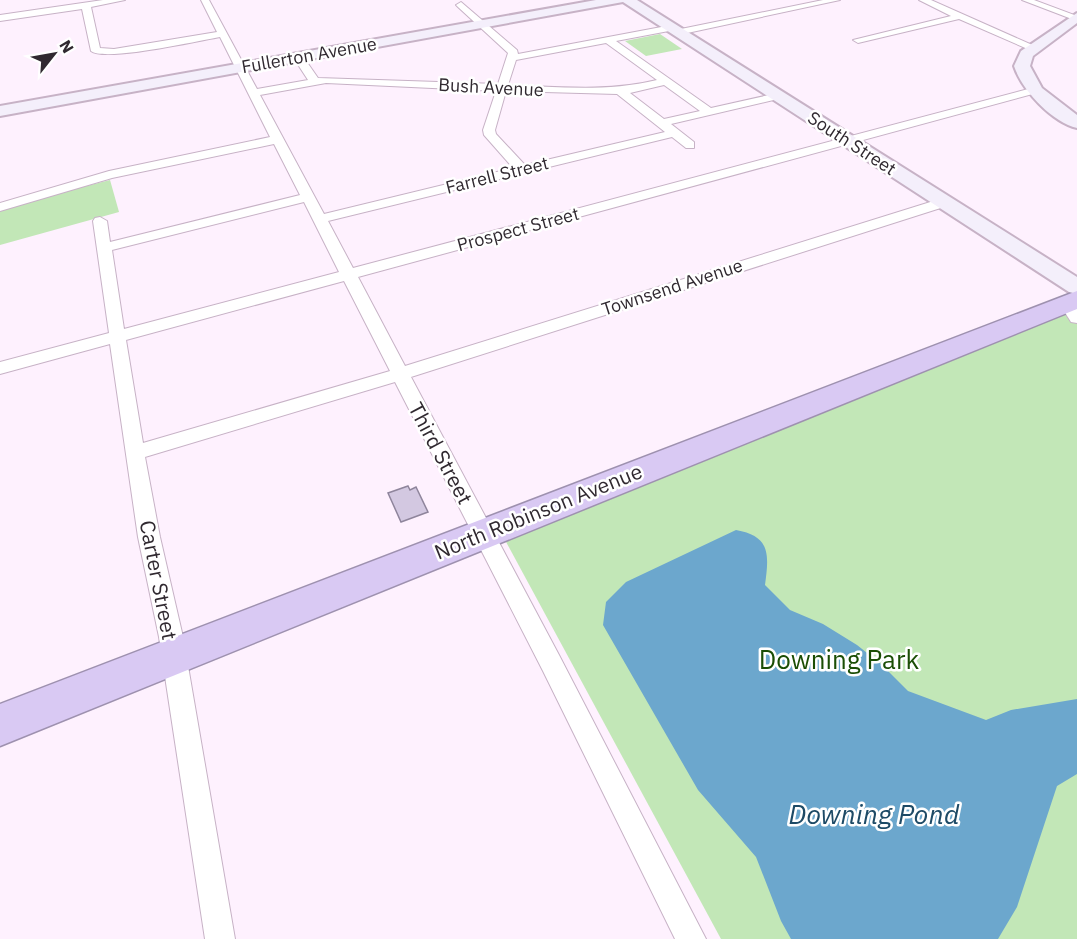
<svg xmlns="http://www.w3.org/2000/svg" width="1077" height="939" viewBox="0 0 1077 939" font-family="'IBM Plex Sans',sans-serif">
<rect width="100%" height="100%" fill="#fef1fe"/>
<g fill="#c2e7b7">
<path d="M660,34L682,49L646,56L625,41Z"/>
<path d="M110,180L119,212L0,245V208Z"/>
<path d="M1077,308V939H721L505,540Z"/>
</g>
<path fill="#6ca7cd" d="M736,530C771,536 769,555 765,585L790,610L823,624L857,645L881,664L908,691L986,720L1011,710L1077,699V774L1057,786L1017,907L998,939H791L781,921L756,857L698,790L603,625L606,602L626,582Z"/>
<path fill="#d3c8e1" stroke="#8f859c" stroke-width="1.5" d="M408,486L410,490L416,487L428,512L401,522L388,493Z"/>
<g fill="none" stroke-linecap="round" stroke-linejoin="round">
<g stroke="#c7b2c6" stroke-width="2">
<g id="street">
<path d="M103,0H125L91,7L100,48L114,49L217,32L201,0H209L257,89L308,80L293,57L298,54L302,55L318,78L498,84L508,53L458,7L456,5L461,2L517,50L518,54L672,25L675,26L676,30L823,0H840L678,35L675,34L674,30L616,41L711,108L778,93L784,96L782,98L671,124L694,142V148H686L672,137L328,221L353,268L1032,88L1036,87L1041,90L1040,92L358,277L405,366L940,199H950L952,202L950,205L411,377L559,655L706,939H675L543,671L395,382L145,457L160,537L183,637L235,939H205L159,637L138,537L110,344L0,374V362L109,333L93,221L95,218L100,217L107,221L110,242L300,195L274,144L112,178L0,211V203L109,171L270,137L220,37C197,41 105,62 91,51L82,9L0,21V15ZM606,43L657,80C608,92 559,87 508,85L516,60ZM326,83L496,91L483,130L484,135L513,168L324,214L260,95ZM664,85L700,111L664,119L630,93ZM506,91L617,94L665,132L525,165L496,134L495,130ZM304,202L339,272L124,329L112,250ZM344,281L390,371L143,443L126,340Z"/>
<path d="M919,0H931L1039,48L1030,50L959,19L858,43L853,40L951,16Z"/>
<path d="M1022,0H1034L1077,16V21Z"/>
<path d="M1067,298L1073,299L1077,306V323L1071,322L1059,303Z"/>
</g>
</g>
<g stroke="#c7b2c6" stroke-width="4">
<g id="secondary">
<path d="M596,0H637L1077,277V294L1069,292L623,2L0,116V106Z"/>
<path d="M1077,13V23L1033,56L1030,66L1042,88L1077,115V128C1052,122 1022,90 1014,66L1021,51Z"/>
</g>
</g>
<g stroke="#9e91af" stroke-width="3">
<path id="highway" d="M1077,291V309L0,746V704Z"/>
</g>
<use href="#street" fill="#fff" fill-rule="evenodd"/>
<use href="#secondary" fill="#f4effb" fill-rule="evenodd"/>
<use href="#highway" fill="#d9c9f3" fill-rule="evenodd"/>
</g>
<g text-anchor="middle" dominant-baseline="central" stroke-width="5" stroke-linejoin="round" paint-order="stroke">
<g font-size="18" fill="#302930" stroke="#fff">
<text transform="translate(309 55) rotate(-10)">Fullerton Avenue</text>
<text transform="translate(491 87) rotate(3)">Bush Avenue</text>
<text transform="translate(852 143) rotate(33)">South Street</text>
<text transform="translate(497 175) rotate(-14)">Farrell Street</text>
<text transform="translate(518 229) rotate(-15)">Prospect Street</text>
<text transform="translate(672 287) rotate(-18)">Townsend Avenue</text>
</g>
<g font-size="21" fill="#302930" stroke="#fff">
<text transform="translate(441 453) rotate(62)">Third Street</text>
<text transform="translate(538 511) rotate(-22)">North Robinson Avenue</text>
<text transform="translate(159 580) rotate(79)">Carter Street</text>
</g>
<g font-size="26" fill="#1b4e05" stroke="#fff">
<text x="839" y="659">Downing Park</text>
</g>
<g font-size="27" font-style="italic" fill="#1d4a66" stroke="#fff">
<text x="874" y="813">Downing Pond</text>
</g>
</g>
<g transform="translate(54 54) rotate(59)" stroke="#ffffff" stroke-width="4.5" paint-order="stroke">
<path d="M0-4.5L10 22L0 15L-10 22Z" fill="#302930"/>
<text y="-9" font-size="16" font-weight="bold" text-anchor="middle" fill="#302930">N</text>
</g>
</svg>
